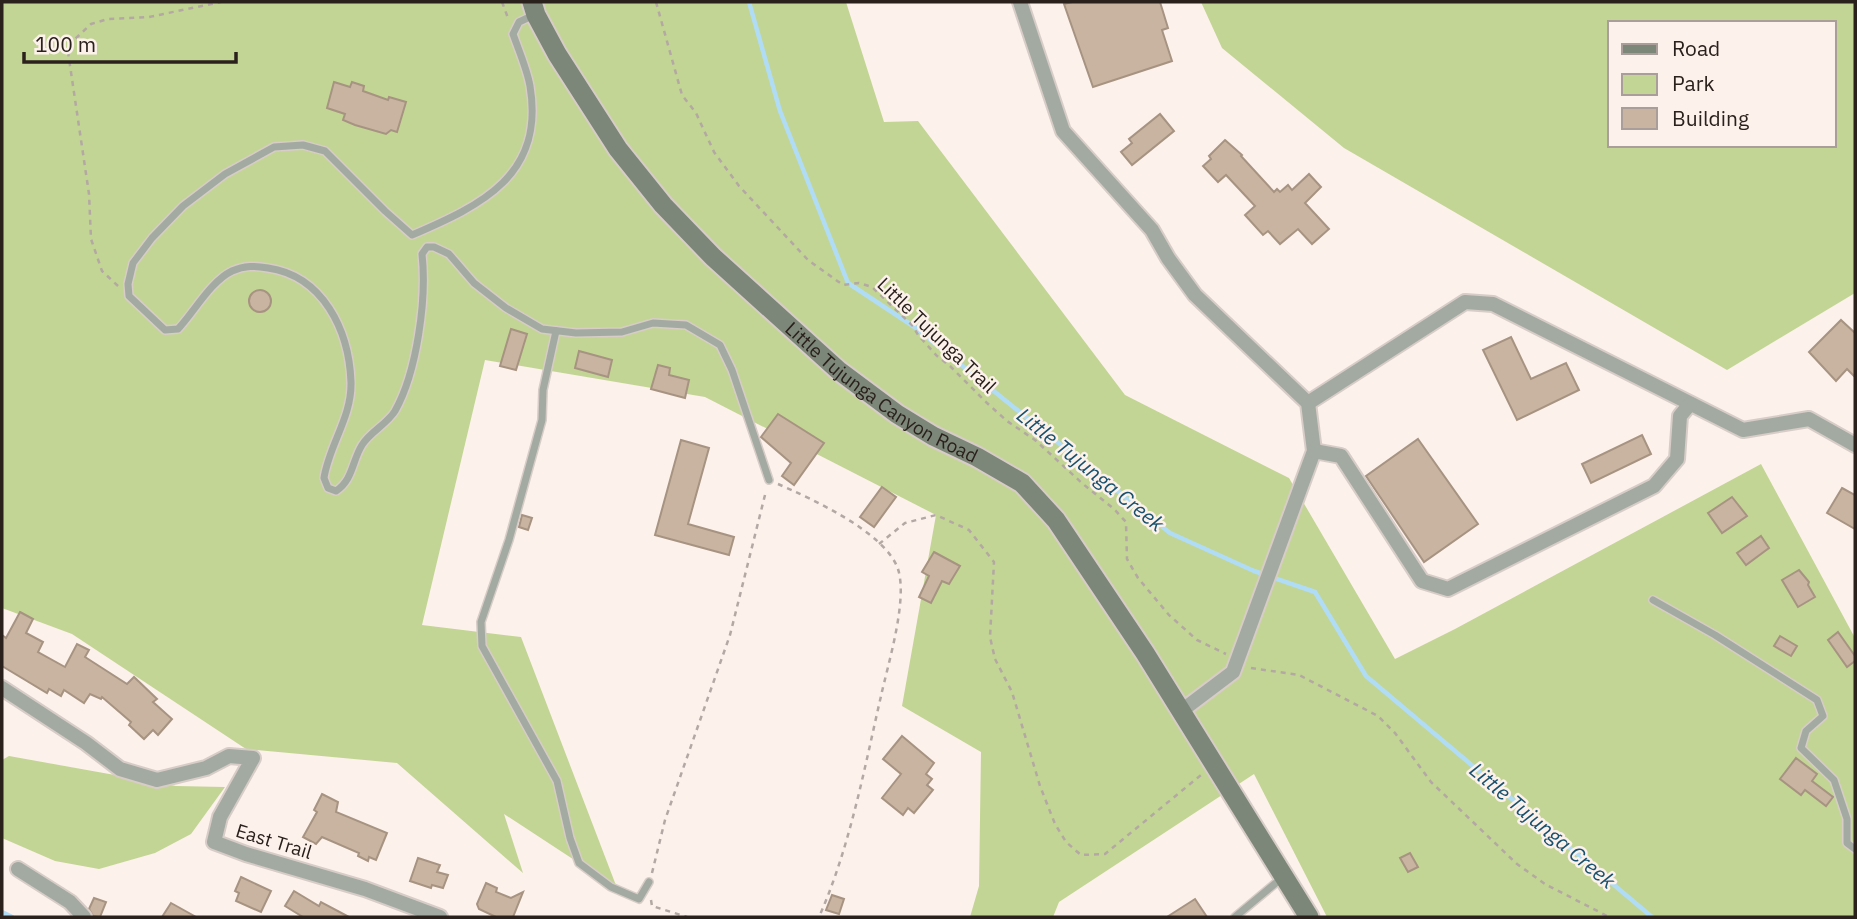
<svg xmlns="http://www.w3.org/2000/svg" width="1857" height="919" viewBox="0 0 1857 919" font-family="'IBM Plex Sans',sans-serif">
<rect width="100%" height="100%" fill="#fdf1ec"/>
<g fill="#c2d594" fill-rule="evenodd">
<path d="M2,2H846L884,122L918,121L1125,395L1289,478L1395,659L1455,629L1761,464L1855,638V917H1327L1254,774L1059,902L1053,917H970L979,886L981,752L902,706L936,515L705,397L485,360L422,625L521,637L617,888L504,814L523,873L397,763L246,749L72,634L2,608Z"/>
<path d="M1201,2H1855V293L1727,370L1344,148L1222,48ZM1610,23H1834V145H1610Z"/>
<path d="M9,756L176,786L225,787L191,834L155,853L99,869L55,861L2,838V760Z"/>
</g>
<g fill="none" stroke-linecap="round" stroke-linejoin="round">
<g stroke="#b1dcf6" stroke-width="4.5">
<path d="M749,2L780,111L848,283L913,326L1170,533L1254,571L1315,592L1366,676L1652,917"/>
<path d="M2,912L12,917"/>
</g>
</g>
<g fill="#c9b4a1" stroke="#a79381" stroke-width="2">
<path d="M1072,2H1160L1168,28L1162,30L1172,61L1093,87L1064,4Z"/>
<path d="M334,82L350,87L352,82L364,86L363,91L388,100L389,97L406,102L397,132L391,130L386,134L355,125L343,120L345,114L327,108Z"/>
<path d="M1160,114L1174,131L1132,165L1121,152L1132,143L1129,139Z"/>
<path d="M1225,140L1242,155L1241,156L1274,192L1277,189L1280,192L1288,185L1292,190L1309,174L1321,187L1305,203L1329,229L1312,244L1298,229L1280,244L1268,231L1263,235L1245,215L1255,206L1226,175L1218,182L1203,166L1211,159L1209,156Z"/>
<circle cx="260" cy="301" r="11"/>
<path d="M1841,320L1855,333V377L1847,369L1836,381L1809,352Z"/>
<path d="M511,329L527,334L516,370L500,366Z"/>
<path d="M1511,337L1531,379L1566,363L1579,390L1517,420L1483,350Z"/>
<path d="M579,351L612,360L608,377L575,368Z"/>
<path d="M658,365L670,368L669,375L689,380L685,398L651,389Z"/>
<path d="M778,414L824,443L794,485L782,476L791,463L761,437Z"/>
<path d="M1642,435L1651,454L1591,483L1582,464Z"/>
<path d="M1418,439L1478,524L1424,562L1366,476Z"/>
<path d="M681,440L709,448L688,524L734,537L729,555L655,535Z"/>
<path d="M882,487L896,497L874,527L860,517Z"/>
<path d="M1842,488L1855,495V529L1827,513Z"/>
<path d="M1732,497L1747,516L1722,533L1708,513Z"/>
<path d="M522,515L532,518L528,530L519,527Z"/>
<path d="M1761,536L1769,548L1746,565L1737,553Z"/>
<path d="M934,552L960,566L949,584L942,581L931,603L919,597L929,576L922,572Z"/>
<path d="M1799,570L1809,582L1808,585L1815,597L1798,607L1782,580Z"/>
<path d="M20,612L33,619L26,633L43,642L38,652L65,667L77,644L89,650L85,657L127,684L134,677L157,699L153,702L172,719L158,735L153,730L144,739L129,725L131,722L102,697L101,699L90,694L84,703L64,690L61,696L49,689L47,693L2,666V635L6,638Z"/>
<path d="M1838,632L1855,656V661L1847,667L1828,640Z"/>
<path d="M1780,636L1797,646L1791,656L1774,646Z"/>
<path d="M902,736L934,763L926,774L932,779L927,785L933,790L914,813L908,808L903,815L882,798L901,774L883,759Z"/>
<path d="M1796,758L1817,774L1812,781L1833,797L1826,806L1805,790L1801,795L1780,779Z"/>
<path d="M322,794L338,802L336,812L387,833L376,860L369,857L368,861L358,856L359,853L322,837L316,844L303,837L317,812L314,810Z"/>
<path d="M1410,853L1418,867L1408,872L1400,858Z"/>
<path d="M418,858L440,865L437,872L448,875L443,888L432,885L431,888L410,881Z"/>
<path d="M241,877L271,891L261,912L236,901L239,893L235,891Z"/>
<path d="M486,883L497,888L496,892L511,898L523,892L513,917H496L479,909L477,904Z"/>
<path d="M294,891L319,906L321,902L349,917H303L285,906Z"/>
<path d="M832,895L844,899L839,914L826,910Z"/>
<path d="M94,898L106,902L100,917L93,916L89,909Z"/>
<path d="M1195,899L1207,917H1167Z"/>
<path d="M171,903L196,917H162Z"/>
</g>
<g fill="none" stroke-linecap="round" stroke-linejoin="round">
<g stroke="#d7ccc7" stroke-width="10">
<g id="lane">
<path d="M534,15L519,22L513,34C519,51 527,69 530,86C545,175 482,205 412,235L385,211L325,151L303,145L274,147L225,174L183,206L152,238L133,263L128,284L129,296L165,330L178,329C194,312 211,281 232,271C245,265 255,266 268,268C323,276 349,330 351,382C352,417 329,445 324,478L328,488L336,491C353,480 352,461 362,445C370,432 387,424 395,411C417,372 427,298 422,254L427,247H434L449,254L474,283L506,308L542,329L576,333L622,332L653,323L686,325L720,345L732,370L769,480"/>
<path d="M556,331L543,390L542,420L509,540L481,622L482,646L557,781L570,838L579,863L611,887L639,899L649,882"/>
<path d="M1653,600L1715,635L1817,700L1823,716L1806,731L1801,748L1834,780L1847,819V843L1855,849"/>
<path d="M1235,917L1283,877"/>
</g>
</g>
<g stroke="#d7ccc7" stroke-width="18">
<g id="street">
<path d="M1020,2L1063,131L1152,230L1168,258L1195,295L1308,403L1314,451L1233,672L1180,712"/>
<path d="M1308,403L1465,302L1493,304L1743,430L1809,419L1855,445"/>
<path d="M1314,451L1341,456L1422,581L1448,589L1654,486L1677,459L1680,416L1690,404"/>
<path d="M2,688L86,743L120,769L157,780L206,768L229,756L253,758L220,817L214,842L246,854L365,889L440,917"/>
<path d="M18,869L70,902L84,917"/>
</g>
</g>
<g stroke="#d7ccc7" stroke-width="23">
<g id="secondary">
<path id="s1" d="M532,2L536,15L557,54L618,149L663,205L713,257L838,370L897,414L933,436L977,457L1022,483L1056,520L1145,653L1309,917"/>
</g>
</g>
<g stroke="#b3a8a3" stroke-width="2.5" stroke-dasharray="5 5" stroke-linecap="butt">
<path d="M502,2L508,18"/>
<path d="M656,2L682,95L696,113L714,152L739,186L808,260L843,285L859,283L872,287L913,326L918,335L937,356L950,366L987,403L1007,421L1035,440L1083,484L1114,509L1126,522L1127,559L1138,578L1169,615L1197,640L1226,654"/>
<path d="M118,286L102,271L91,239L89,194L68,52L75,39L91,24L108,19L149,17L221,2"/>
<path d="M778,484C812,499 885,532 898,569C908,600 888,664 881,696C864,770 850,847 819,917"/>
<path d="M879,544L905,523L936,515L969,530L994,562L990,637L995,659L1012,692L1040,786L1055,824L1066,842L1081,855L1105,854L1201,775"/>
<path d="M1251,668L1299,675L1378,716L1395,733L1431,782L1517,864L1545,884L1609,917"/>
<path d="M652,873L665,820L730,635L766,491"/>
<path d="M651,900L652,906L687,917"/>
</g>
<use href="#lane" stroke="#a3aaa1" stroke-width="7"/>
<use href="#street" stroke="#a3aaa1" stroke-width="14"/>
<use href="#secondary" stroke="#7c8779" stroke-width="19"/>
</g>
<g text-anchor="middle" dominant-baseline="central" stroke-width="5" stroke-linejoin="round" paint-order="stroke">
<g font-size="19" fill="#2b211c" stroke="#fdf1ec">
<text transform="translate(937 335) rotate(44)">Little Tujunga Trail</text>
<text stroke="none"><textPath href="#s1" startOffset="532">Little Tujunga Canyon Road</textPath></text>
<text transform="translate(274 841) rotate(17)">East Trail</text>
</g>
<g font-size="21" font-style="italic" fill="#18516e" stroke="#fdf1ec">
<text transform="translate(1091 469) rotate(39)">Little Tujunga Creek</text>
<text transform="translate(1543 825) rotate(40)">Little Tujunga Creek</text>
</g>
</g>
<rect width="1857" height="919" fill="none" stroke="#2b211c" stroke-width="7"/>
<rect x="1608" y="21" width="228" height="126" fill="#fdf1ec" stroke="#a99e99" stroke-width="2"/>
<rect x="1622" y="44" width="35" height="10" fill="#7c8779" stroke="#a99e99" stroke-width="2"/>
<text x="1672" y="56" font-size="21" fill="#2b211c">Road</text>
<rect x="1622" y="74" width="35" height="21" fill="#c2d594" stroke="#a99e99" stroke-width="2"/>
<text x="1672" y="91" font-size="21" fill="#2b211c">Park</text>
<rect x="1622" y="108" width="35" height="21" fill="#c9b4a1" stroke="#a99e99" stroke-width="2"/>
<text x="1672" y="126" font-size="21" fill="#2b211c">Building</text>
<path d="M24 52v10h212v-10" fill="none" stroke="#2b211c" stroke-width="3.5"/>
<text x="35" y="52" font-size="21" fill="#2b211c" stroke="#fdf1ec" stroke-width="5" paint-order="stroke">100 m</text>
</svg>
